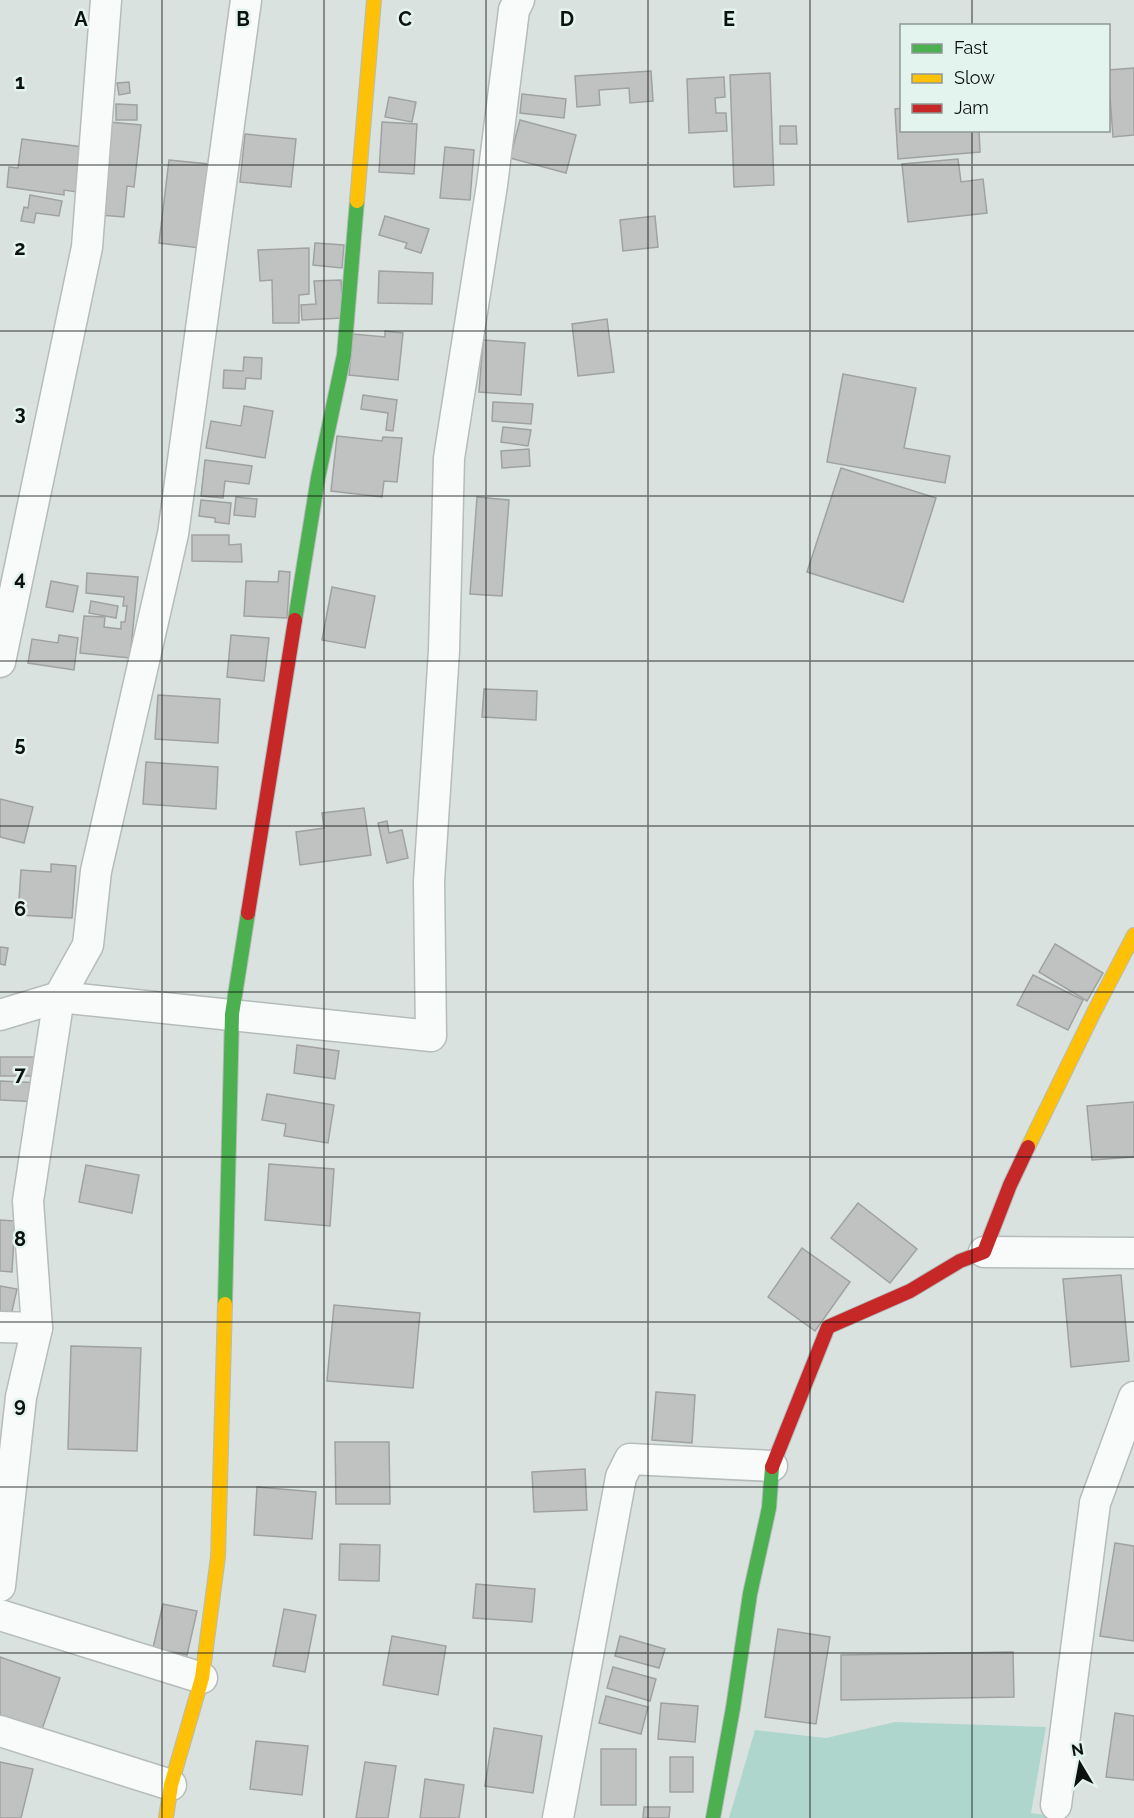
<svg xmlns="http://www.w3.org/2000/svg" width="1134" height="1818" viewBox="0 0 1134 1818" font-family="Raleway,sans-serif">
<rect width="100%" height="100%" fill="#dae2e0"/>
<path fill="#afd6cd" d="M895,1722L1046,1727L1031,1813L1064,1818H729L755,1730L826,1738Z"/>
<g fill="#c0c1c1" stroke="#a0a2a2" stroke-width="1.5">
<path d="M1134,68V135L1113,137L1108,70Z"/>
<path d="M651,71L653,101L630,103L629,88L599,90L600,105L577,107L575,76Z"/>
<path d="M770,73L774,185L734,187L730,75Z"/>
<path d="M724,77L725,97L715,98L716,113H726L727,131L689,133L687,79Z"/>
<path d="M129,82L130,93L119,95L117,83Z"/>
<path d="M522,94L566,99L564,118L520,113Z"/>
<path d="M389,97L416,102L412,122L385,117Z"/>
<path d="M116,104L137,105V120H116Z"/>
<path d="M902,108V130H979L980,152L898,159L895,109Z"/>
<path d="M520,120L576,135L566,173L510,158Z"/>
<path d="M110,122L141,125L134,187L127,186L124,217L100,215Z"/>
<path d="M382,122L417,124L414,174L379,172Z"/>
<path d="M780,126H796L797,144H780Z"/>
<path d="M245,134L296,139L291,187L240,182Z"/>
<path d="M22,139L83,147L77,192L64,190V195L7,187L9,167L18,168Z"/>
<path d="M445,147L474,150L470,200L440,198Z"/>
<path d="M958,159L961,182L983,179L987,213L908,222L902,164Z"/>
<path d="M169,160L209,164L200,248L159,243Z"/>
<path d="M30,195L62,201L59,216L36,213L34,223L21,221L24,207L28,208Z"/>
<path d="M385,216L429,229L421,253L405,248L407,243L379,235Z"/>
<path d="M655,216L658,247L623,251L620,220Z"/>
<path d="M315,243L344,245L342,268L313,265Z"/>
<path d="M309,248V294L299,295V323H273L272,280L260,281L258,250Z"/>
<path d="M379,271L433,273L432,304L378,303Z"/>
<path d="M341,280L343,318L302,320L301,305L316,304L314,281Z"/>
<path d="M607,319L614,372L578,376L572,324Z"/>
<path d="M385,331L403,333L398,380L349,375L353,334L385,337Z"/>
<path d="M483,340L525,343L521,395L479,392Z"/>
<path d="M244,357L262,358L261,379L246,378L245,389L223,388L224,370L243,371Z"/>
<path d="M843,374L916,388L904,448L950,456L945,483L827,462Z"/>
<path d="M363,395L397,400L393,431L386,430L388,413L361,409Z"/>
<path d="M493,402L533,404L531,424L492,421Z"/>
<path d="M244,406L273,411L265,458L206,448L211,421L241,426Z"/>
<path d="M503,427L531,430L528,446L501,442Z"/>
<path d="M337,436L382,441L383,437L402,438L397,482L384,481L382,497L331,491Z"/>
<path d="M529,449L530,466L502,468L501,451Z"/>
<path d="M205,460L252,466L249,484L225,481L223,498L201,496Z"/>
<path d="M841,468L936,498L903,602L807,572Z"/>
<path d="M236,497L257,499L255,517L234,515Z"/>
<path d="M477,497L509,500L502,596L470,594Z"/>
<path d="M201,500L231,503L229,524L215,522V518L199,516Z"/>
<path d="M192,535H229V545L241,544L242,562L192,561Z"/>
<path d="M279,571L290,572L287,618L244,616L246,581L278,582Z"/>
<path d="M87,573L138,577L130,658L80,653L84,616L105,617L104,627L121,629V622H125L127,606H123L124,597L86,593Z"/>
<path d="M51,581L78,586L73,612L46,607Z"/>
<path d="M332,587L375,596L365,648L322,640Z"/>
<path d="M91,601L118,606L116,618L89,613Z"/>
<path d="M59,635L78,638L74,670L28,663L32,639L58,643Z"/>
<path d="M231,635L269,638L264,681L227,677Z"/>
<path d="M484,689L537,691L536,720L482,717Z"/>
<path d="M158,695L220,699L218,743L155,739Z"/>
<path d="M146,762L218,767L216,809L143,804Z"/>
<path d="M0,799L33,807L24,843L0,837Z"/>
<path d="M364,808L371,855L300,865L296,832L324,828L322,813Z"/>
<path d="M387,821L389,833L402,830L408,858L387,863L378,823Z"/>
<path d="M51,864L76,866L72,918L18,915L21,870L51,872Z"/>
<path d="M1055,944L1103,973L1087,1001L1039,972Z"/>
<path d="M0,947L8,948L5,965L0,964Z"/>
<path d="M1033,975L1083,1000L1068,1030L1017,1005Z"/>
<path d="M297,1045L339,1051L335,1079L294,1073Z"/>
<rect x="0" y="1057" width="42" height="19"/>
<path d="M0,1081L41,1083L40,1102L0,1100Z"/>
<path d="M267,1094L334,1105L328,1143L284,1136L286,1124L262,1120Z"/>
<path d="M1134,1102V1157L1092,1160L1087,1106Z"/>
<path d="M269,1164L334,1169L330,1226L265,1220Z"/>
<path d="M86,1165L139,1175L132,1213L79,1202Z"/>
<path d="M858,1203L917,1249L890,1283L831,1238Z"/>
<path d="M0,1220L15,1221L12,1272L0,1271Z"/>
<path d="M802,1248L850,1282L815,1331L768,1297Z"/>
<path d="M1121,1275L1129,1361L1071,1367L1063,1279Z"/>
<path d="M0,1286L17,1289L9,1324L0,1322Z"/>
<path d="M334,1305L420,1313L413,1388L327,1381Z"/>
<path d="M71,1346L141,1348L137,1451L68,1449Z"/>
<path d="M656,1392L695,1395L692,1443L652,1440Z"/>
<path d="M335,1442H389L390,1504H336Z"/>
<path d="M585,1469L587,1510L534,1512L532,1472Z"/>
<path d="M257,1487L316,1492L312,1539L254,1535Z"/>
<path d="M1115,1543L1134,1546V1641L1100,1636Z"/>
<path d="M340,1544L380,1545L379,1581L339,1580Z"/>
<path d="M476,1584L535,1589L532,1622L473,1618Z"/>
<path d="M163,1604L197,1611L187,1655L153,1648Z"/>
<path d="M284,1609L316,1615L305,1672L273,1666Z"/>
<path d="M778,1629L830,1637L816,1724L765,1717Z"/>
<path d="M392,1636L446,1646L438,1695L383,1685Z"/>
<path d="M620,1636L665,1649L659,1668L615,1656Z"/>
<path d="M1013,1652L1014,1697L841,1700V1655Z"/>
<path d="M0,1657L60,1678L41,1732L0,1718Z"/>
<path d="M613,1667L656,1679L650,1701L607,1688Z"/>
<path d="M606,1696L648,1707L641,1734L599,1723Z"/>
<path d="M661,1703L698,1706L695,1742L658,1739Z"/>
<path d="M1115,1713L1134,1716V1780L1106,1777Z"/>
<path d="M494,1728L542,1736L533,1793L485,1786Z"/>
<path d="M256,1741L308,1746L302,1795L250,1789Z"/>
<rect x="601" y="1749" width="35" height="56"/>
<rect x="670" y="1757" width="23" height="35"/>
<path d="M0,1762L33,1769L21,1818H0Z"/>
<path d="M365,1762L396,1766L388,1818H356Z"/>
<path d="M425,1779L464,1785L459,1818H420Z"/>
<path d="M644,1807H670L669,1818H643Z"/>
</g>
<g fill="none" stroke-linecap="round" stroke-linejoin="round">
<g stroke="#b5bcba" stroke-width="33">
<g id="street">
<path d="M0,662L87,247L106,0"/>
<path d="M0,1015L59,997L431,1036L429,881L444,651L449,458L492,185L514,10L519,0"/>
<path d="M984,1252L1134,1253"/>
<path d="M0,1327L37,1328"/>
<path d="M0,1586L21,1397L37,1328L28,1201L59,997L88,945L96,871L173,534L246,0"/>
<path d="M0,1615L202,1678"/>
<path d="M0,1731L171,1785"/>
<path d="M1056,1805L1095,1503L1134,1397"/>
<path d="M558,1818L621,1477L630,1459L772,1466"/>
</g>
</g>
<g stroke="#b5bcba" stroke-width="16">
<g id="fast">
<path d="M295,620L318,478L344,355L357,201"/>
<path d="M225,1304L232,1014L248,913"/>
<path d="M713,1818L733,1708L750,1594L769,1508L772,1467"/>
</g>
</g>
<g stroke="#b5bcba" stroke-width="16">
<g id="slow">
<path d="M357,201L374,0"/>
<path d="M1028,1147L1094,1012L1134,935"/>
<path d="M166,1818L171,1785L202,1678L218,1557L225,1304"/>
</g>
</g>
<g stroke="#b5bcba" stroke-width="16">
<g id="jam">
<path d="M248,913L295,620"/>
<path d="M772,1467L828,1327L910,1291L960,1261L984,1252L1010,1185L1028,1147"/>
</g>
</g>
<use href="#street" stroke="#f9fbfa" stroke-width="30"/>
<use href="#fast" stroke="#4caf50" stroke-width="14"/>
<use href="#slow" stroke="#ffc107" stroke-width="14"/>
<use href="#jam" stroke="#c62828" stroke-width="14"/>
</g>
<path fill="none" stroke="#0b110f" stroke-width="1.5" stroke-opacity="0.55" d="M162,0V1818M324,0V1818M486,0V1818M648,0V1818M810,0V1818M972,0V26M972,130V1818M0,165H1134M0,331H1134M0,496H1134M0,661H1134M0,826H1134M0,992H1134M0,1157H1134M0,1322H1134M0,1487H1134M0,1653H1134"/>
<g font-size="20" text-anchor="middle" font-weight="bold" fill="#0b110f" stroke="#e3f3ee" stroke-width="5" stroke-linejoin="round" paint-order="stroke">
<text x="81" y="26">A</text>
<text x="243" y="26">B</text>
<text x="405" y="26">C</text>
<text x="567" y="26">D</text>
<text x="729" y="26">E</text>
<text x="20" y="89">1</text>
<text x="20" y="255">2</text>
<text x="20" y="420">3</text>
<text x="20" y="585">4</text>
<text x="20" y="751">5</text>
<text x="20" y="916">6</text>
<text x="20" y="1081">7</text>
<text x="20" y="1246">8</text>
<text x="20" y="1412">9</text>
</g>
<rect x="900" y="24" width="210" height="108" fill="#e3f3ee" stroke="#8d9995" stroke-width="1.5"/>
<rect x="912" y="44" width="30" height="9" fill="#4caf50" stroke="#8d9995" stroke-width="1.5"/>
<text x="954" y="54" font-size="18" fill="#0b110f">Fast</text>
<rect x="912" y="74" width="30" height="9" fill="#ffc107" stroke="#8d9995" stroke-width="1.5"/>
<text x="954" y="84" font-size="18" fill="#0b110f">Slow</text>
<rect x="912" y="104" width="30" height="9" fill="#c62828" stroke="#8d9995" stroke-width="1.5"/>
<text x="954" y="114" font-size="18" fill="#0b110f">Jam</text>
<g transform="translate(1080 1764) rotate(350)" stroke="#e3f3ee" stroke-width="4.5" paint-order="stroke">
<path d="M0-4.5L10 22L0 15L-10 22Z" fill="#0b110f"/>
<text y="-9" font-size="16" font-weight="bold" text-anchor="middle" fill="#0b110f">N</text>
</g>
</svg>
